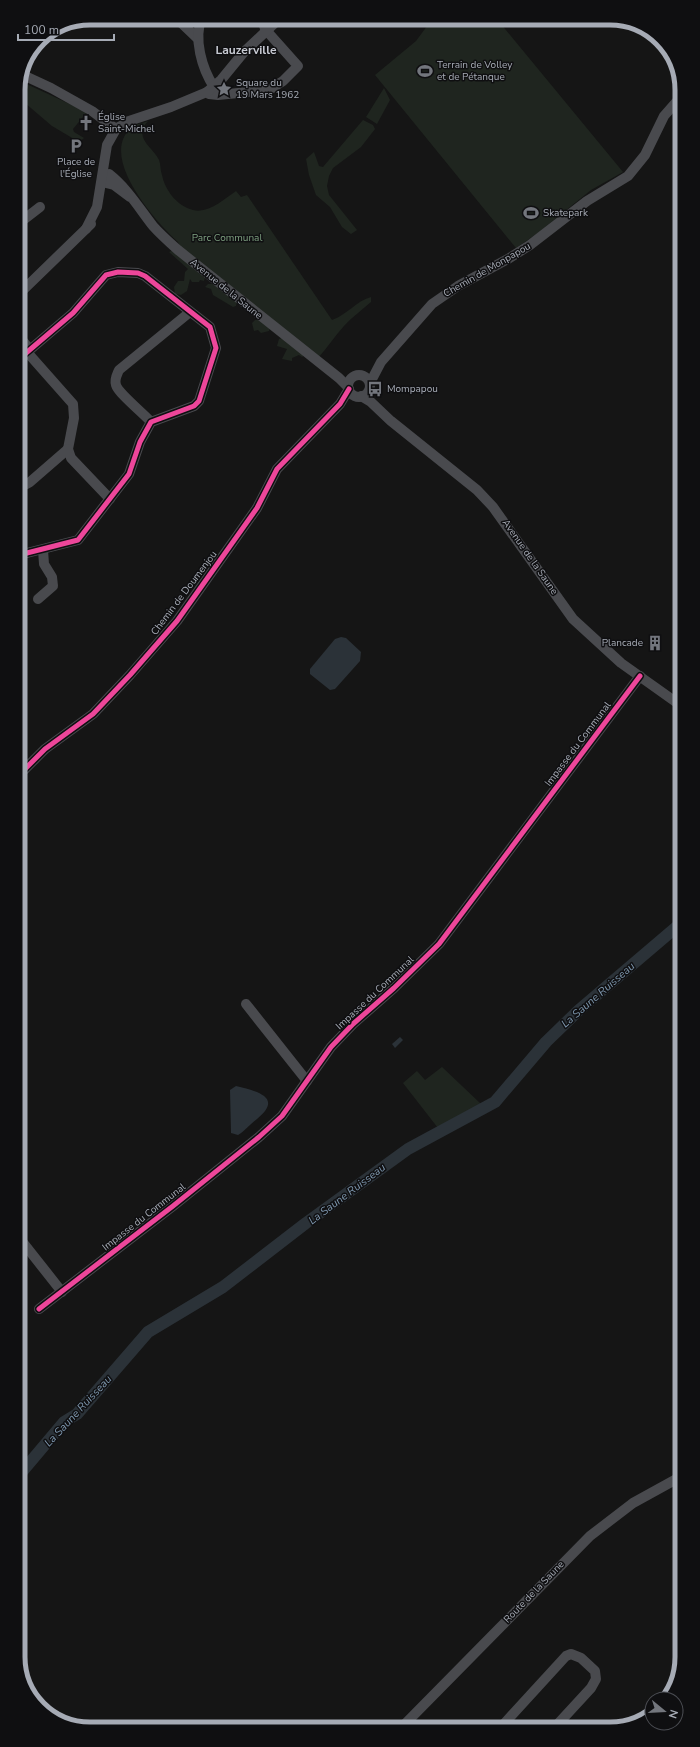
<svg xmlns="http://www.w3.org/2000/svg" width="700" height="1747" viewBox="0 0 700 1747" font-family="'Nunito Sans',sans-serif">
<rect width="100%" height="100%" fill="#151515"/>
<g fill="#1f251f">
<path d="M433,18L445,25L456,18H496L623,172L591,190L538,233L516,248L375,75L416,41Z"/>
<path d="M20,81L87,112L73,129L74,132L84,138L79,142L52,126L18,97V86Z"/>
<path d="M384,88L390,100L377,124L366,117Z"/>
<path d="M363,120L373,125L375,129L361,147L333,168L329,176L327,186L329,195L357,230L351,234L342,227L330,207L316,195L309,175L306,159L314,152L319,166L323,167Z"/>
<path d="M148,121C132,138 154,148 159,160C161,165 160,170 162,175C165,190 177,206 193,210C209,214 224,199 236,191L241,197L247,195L332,320C347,315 356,301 371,297V302C362,310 352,317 344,326C335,336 327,348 318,358L309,352L302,357L299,355L292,358V361L282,359L287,349L277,346L279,339L284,337L270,327L269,331L261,333L258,330L254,331L252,323L255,320L259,319L228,293L232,299L237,301L236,306L233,307L213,295L211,289L205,287L208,284H213L205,277L204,281L200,280L199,282H192L190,279L187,291L181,295L175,294L174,287L178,281H184L185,272L188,269L169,252L180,247L178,242C156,222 98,157 131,128C135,124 143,123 148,121Z"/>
<path d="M442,1067L481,1104L438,1128L403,1083L417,1071L425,1080Z"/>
</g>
<g fill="#2b3238">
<path d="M341,637L346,638L361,652L360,661L335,689L330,690L310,674V669L335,639Z"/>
<path d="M400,1037L403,1040L395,1048L392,1044Z"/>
<path d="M236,1086C256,1091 284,1097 257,1119C250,1124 245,1131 238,1135L231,1133L230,1090Z"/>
</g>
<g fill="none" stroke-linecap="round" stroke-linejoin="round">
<path stroke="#2b3238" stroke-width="12" d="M21,1473L64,1422L77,1414L148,1332L223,1287L306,1223L408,1149L495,1102L546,1042L579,1010L680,924"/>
<g stroke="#494a4e" stroke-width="10">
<path d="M176,18L198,39"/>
<path d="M202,18C193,38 202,69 214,87"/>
<path d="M23,75L51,88L92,111L116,129"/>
<path d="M207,92L209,94L218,95L269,90L283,81L298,66L265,29L262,18"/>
<path d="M130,197L114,185L106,183L102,178L109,174C127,188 139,208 153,226C161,235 169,242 178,250L339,378L348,387"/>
<path d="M18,224L40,207"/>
<path d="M86,229L97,207L107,145L116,129L126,122L171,107L207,92L221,80L244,52L280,18"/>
<path d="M19,294L91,224"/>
<path d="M19,336L27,346V352"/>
<path d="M19,347L27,352L73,404L74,418L68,449L71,458L110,499"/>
<path d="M19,359L73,313L106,275L118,272L138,273L145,276L210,327L216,348L199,401L194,406L151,422L140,442L129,474L78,540L19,555"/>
<circle cx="359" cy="386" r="11"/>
<path d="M370,383L381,362L432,304L458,286L508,259L530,245L587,201L628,176L645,155L664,116L678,100"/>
<path d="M361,396L371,402L391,421L477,490L493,507L573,619L621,663L680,705"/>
<path d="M151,422C144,414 118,393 116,385C114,379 117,375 119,370L190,312"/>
<path d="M19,488L30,482L68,449"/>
<path d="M38,599L53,586L52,577L44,564L43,550"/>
<path d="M679,687L680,688"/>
<path d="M20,774L45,749L93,714L130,675L177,621L257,508L277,469L340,404L349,389"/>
<path d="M246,1004L307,1081"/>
<path d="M21,1240L62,1292"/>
<path d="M39,1309L173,1206L259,1137L282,1116L331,1047L353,1024L394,988L439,944L640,676"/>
<path d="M502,1726L566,1656L571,1654L581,1658L595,1671L596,1679L591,1688L556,1726"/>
<path d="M402,1727L590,1536L633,1503L682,1476"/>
</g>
<g stroke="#0f0f11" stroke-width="8">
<g id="cycleway">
<path d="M19,359L73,313L106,275L118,272L138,273L145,276L210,327L216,348L199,401L194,406L151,422L140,442L129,474L78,540L19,555"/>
<path d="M20,774L45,749L93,714L130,675L177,621L257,508L277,469L340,404L349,389"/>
<path d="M39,1309L173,1206L259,1137L282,1116L331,1047L353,1024L394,988L439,944L640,676"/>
</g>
</g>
<use href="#cycleway" stroke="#ed469a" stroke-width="5"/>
</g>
<defs>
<g id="stadium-bare" transform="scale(1.2)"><path d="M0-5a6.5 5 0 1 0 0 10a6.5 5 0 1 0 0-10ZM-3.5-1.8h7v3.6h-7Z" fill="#73767d" stroke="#0f0f11" stroke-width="2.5" paint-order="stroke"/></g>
<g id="sight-bare" transform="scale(1.2)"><path d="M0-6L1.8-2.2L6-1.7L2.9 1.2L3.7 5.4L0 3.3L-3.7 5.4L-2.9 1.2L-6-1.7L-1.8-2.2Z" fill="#73767d" stroke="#0f0f11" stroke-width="2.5" paint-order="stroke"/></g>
<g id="church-bare" transform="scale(1.2)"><path d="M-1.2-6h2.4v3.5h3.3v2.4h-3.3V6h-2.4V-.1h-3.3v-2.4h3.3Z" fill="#73767d" stroke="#0f0f11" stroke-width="2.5" paint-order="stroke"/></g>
<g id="parking-bare" transform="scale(1.2)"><path d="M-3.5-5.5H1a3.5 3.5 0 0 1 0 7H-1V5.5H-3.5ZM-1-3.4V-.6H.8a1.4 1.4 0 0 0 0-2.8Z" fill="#73767d" stroke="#0f0f11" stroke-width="2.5" paint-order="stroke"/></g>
<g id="bus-bare" transform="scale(1.2)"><path d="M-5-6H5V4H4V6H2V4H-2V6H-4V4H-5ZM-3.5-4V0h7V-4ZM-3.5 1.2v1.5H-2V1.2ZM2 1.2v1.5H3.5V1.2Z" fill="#73767d" stroke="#0f0f11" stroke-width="2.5" paint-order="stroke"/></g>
<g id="building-bare" transform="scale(1.2)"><path d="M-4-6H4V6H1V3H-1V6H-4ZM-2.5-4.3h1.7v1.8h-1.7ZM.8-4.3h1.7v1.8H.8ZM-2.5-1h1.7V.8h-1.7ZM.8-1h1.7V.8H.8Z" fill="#73767d" stroke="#0f0f11" stroke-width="2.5" paint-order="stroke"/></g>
</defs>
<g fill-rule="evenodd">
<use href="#stadium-bare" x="425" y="71"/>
<use href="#sight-bare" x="224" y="89"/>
<use href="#church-bare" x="86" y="123"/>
<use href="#parking-bare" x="76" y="146"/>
<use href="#stadium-bare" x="531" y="213"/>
<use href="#bus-bare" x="375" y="389"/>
<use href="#building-bare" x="655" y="643"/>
</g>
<g text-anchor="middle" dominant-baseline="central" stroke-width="3" stroke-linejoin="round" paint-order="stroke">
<g font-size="10" fill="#a6abb5" stroke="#0f0f11" text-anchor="start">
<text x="437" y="65">Terrain de Volley<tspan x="437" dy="12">et de Pétanque</tspan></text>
<text x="236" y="83">Square du<tspan x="236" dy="12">19 Mars 1962</tspan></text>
<text x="98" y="117">Église<tspan x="98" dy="12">Saint-Michel</tspan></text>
<text x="76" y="162" text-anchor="middle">Place de<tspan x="76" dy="12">l'Église</tspan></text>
<text x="543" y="213">Skatepark</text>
<text x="387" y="389">Mompapou</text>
<text x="643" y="643" text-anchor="end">Plancade</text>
</g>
<g font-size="10" fill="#7ea080" stroke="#0f0f11">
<text x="227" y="238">Parc Communal</text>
</g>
<g font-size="10" fill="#a6abb5" stroke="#0f0f11">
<text transform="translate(487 270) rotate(-30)">Chemin de Monpapou</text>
<text transform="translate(226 289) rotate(39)">Avenue de la Saune</text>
<text transform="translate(530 557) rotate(55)">Avenue de la Saune</text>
<text transform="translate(184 593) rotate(-53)">Chemin de Doumenjou</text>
<text transform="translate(578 744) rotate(-53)">Impasse du Communal</text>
<text transform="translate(375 993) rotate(-43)">Impasse du Communal</text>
<text transform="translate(144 1217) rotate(-38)">Impasse du Communal</text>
<text transform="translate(534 1592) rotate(-46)">Route de la Saune</text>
</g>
<g font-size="11" font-style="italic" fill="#7f98af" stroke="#0f0f11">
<text transform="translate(598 995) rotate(-41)">La Saune Ruisseau</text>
<text transform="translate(347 1194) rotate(-37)">La Saune Ruisseau</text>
<text transform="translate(78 1411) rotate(-47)">La Saune Ruisseau</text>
</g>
<g font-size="12" font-weight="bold" fill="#c7cad2" stroke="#0f0f11">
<text x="246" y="50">Lauzerville</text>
</g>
</g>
<path d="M0 0H700V1747H0ZM90 25H610A65 65 0 0 1 675 90V1657A65 65 0 0 1 610 1722H90A65 65 0 0 1 25 1657V90A65 65 0 0 1 90 25Z" fill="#0f0f11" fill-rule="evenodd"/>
<path fill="none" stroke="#a6abb5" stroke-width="5" d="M90 25H610A65 65 0 0 1 675 90V1657A65 65 0 0 1 610 1722H90A65 65 0 0 1 25 1657V90A65 65 0 0 1 90 25Z"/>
<g transform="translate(664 1711) rotate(108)"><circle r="19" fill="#0f0f11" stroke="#4b4d53"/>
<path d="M0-3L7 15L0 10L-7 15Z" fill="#73767d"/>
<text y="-6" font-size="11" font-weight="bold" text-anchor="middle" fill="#a6abb5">N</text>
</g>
<path d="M18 34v6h96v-6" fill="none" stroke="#a6abb5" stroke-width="2"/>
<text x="24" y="34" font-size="12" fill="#a6abb5" stroke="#0f0f11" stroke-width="3" paint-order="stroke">100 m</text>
</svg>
